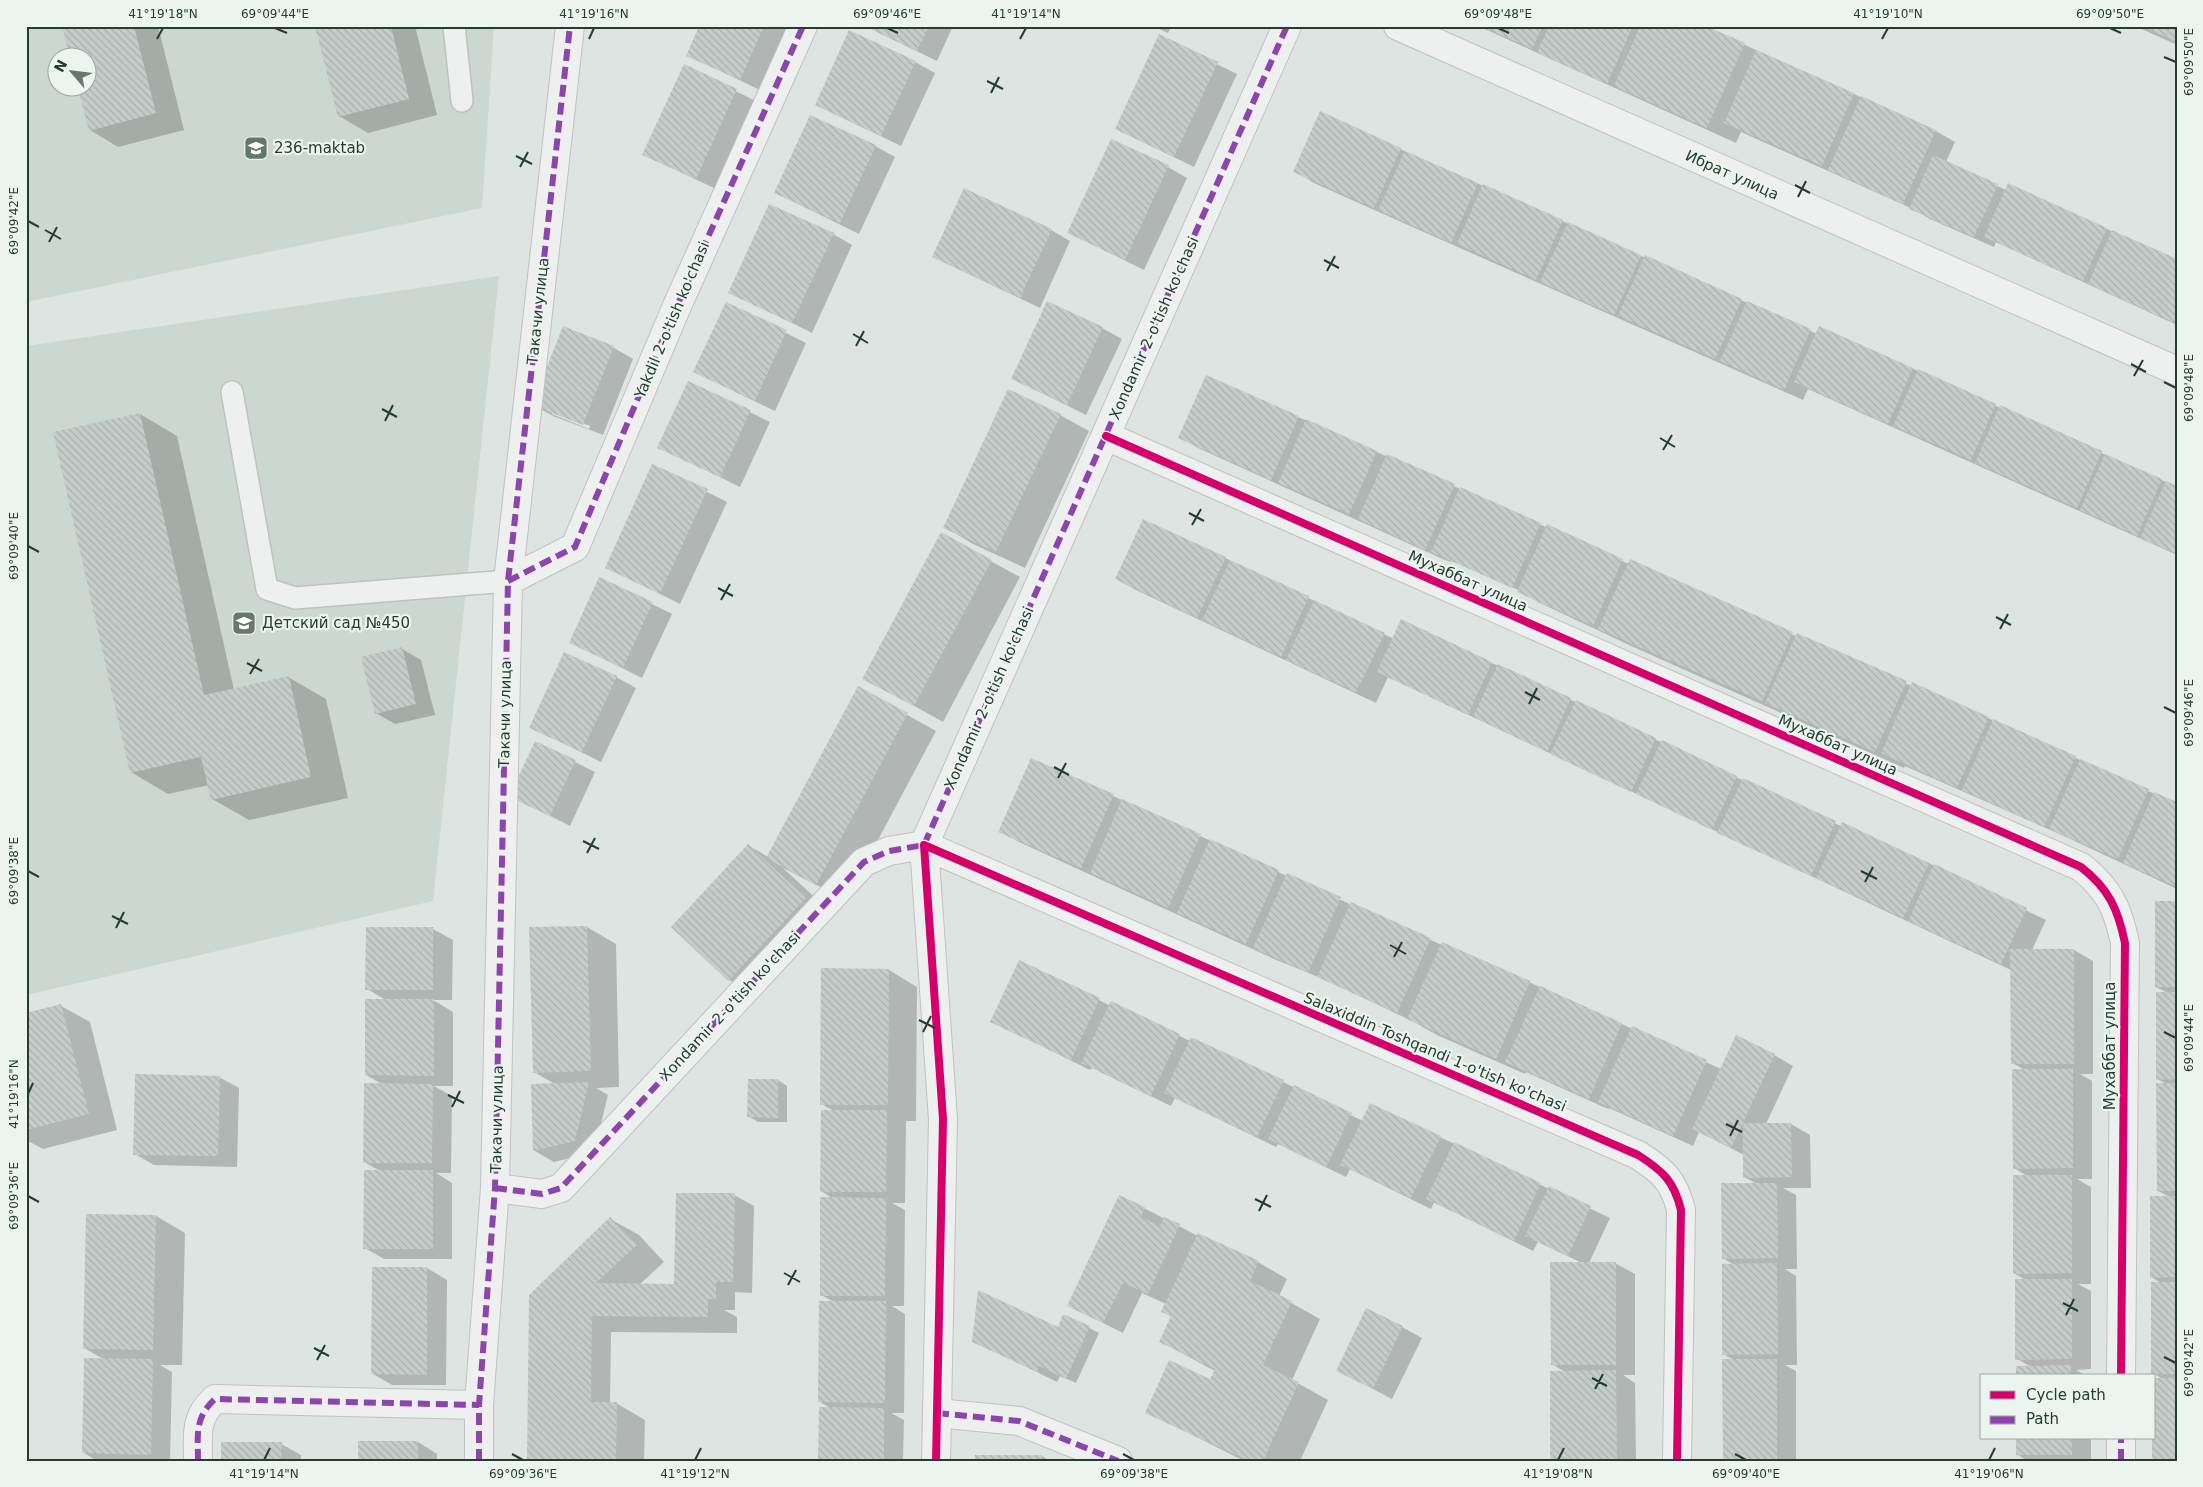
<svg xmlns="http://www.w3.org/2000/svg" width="2203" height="1487" viewBox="0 0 2203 1487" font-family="'DejaVu Sans',sans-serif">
<defs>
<pattern id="building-back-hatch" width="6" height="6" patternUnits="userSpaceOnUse" patternTransform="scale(1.25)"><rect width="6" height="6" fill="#c6ccc9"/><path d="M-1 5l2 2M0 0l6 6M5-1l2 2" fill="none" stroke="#aab0ad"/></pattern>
</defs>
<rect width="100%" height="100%" fill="#dee4e1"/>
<g fill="#ccd7d1" fill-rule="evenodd">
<path d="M26,26H494L482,208L26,302ZM58,58H88V88H58Z"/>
<path d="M499,276L433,901L26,995V346Z"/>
</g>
<g fill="#0003" fill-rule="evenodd">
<path d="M64,26H158L184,130L118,147L90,130L79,88H88V58Z"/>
<path d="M317,26H415L437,115L368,133L339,116Z"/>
<path d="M700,26H788L760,90L687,55Z"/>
<path d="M865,26H953L937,61Z"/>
<path d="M1153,26H1172L1168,33Z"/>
<path d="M1478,26H1703L1936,131L1955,142L1946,162L2006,190L2008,185L2177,260V325L1996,242L1994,247L1930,219L1913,209L1741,132L1736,143Z"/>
<path d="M2135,26H2177V45Z"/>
<path d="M1160,36L1237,74L1194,167L1116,129Z"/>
<path d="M915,62L935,73L901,146L816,105Z"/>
<path d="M684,66L756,101L716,189L644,155Z"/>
<path d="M875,146L895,157L859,234L776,193Z"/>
<path d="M1400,149L1817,334L1820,327L2177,487V555L1808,389L1803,400L1399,221L1314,183L1295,171Z"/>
<path d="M1168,167L1187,178L1144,270L1069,233Z"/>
<path d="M1051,230L1070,241L1040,308L933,257Z"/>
<path d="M833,234L852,245L812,333L730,292Z"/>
<path d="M726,303L806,343L775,411L694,372Z"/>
<path d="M564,328L614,348L633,359L603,435L553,416L533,405ZM552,412L590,426L589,429L552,414Z"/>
<path d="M1102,328L1122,339L1086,415L1012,378Z"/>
<path d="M1206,376L1629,564L1912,686L1913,684L2177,804V889L2064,836L1905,766L1904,768L1629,645L1538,602L1518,590L1451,560V562L1445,560L1198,448L1179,437Z"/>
<path d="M688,382L770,422L740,487L658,447Z"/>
<path d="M140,414L177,436L234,690L288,677L326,699L348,798L249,820L212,799L209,785L168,794L131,772Z"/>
<path d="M1060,415L1089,431L1025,568L973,544L945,527Z"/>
<path d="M653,465L727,502L680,604L606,567Z"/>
<path d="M941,534L1020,577L943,722L864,678Z"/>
<path d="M1225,558L1394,639L1402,621L1841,826L1842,824L1935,866L2046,920L2032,950H2074L2093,961V1074H2080L2092,1081V1179H2077L2091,1187V1284H2078L2091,1291V1369L2076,1370L2087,1376H2017L2031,1367L2017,1359L2027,1281L2014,1273L2027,1176L2014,1168L2025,1070L2012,1063L2011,970L1388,677L1376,703L1136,590L1116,579Z"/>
<path d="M600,578L672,614L642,678L570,642Z"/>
<path d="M402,649L421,660L435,715L395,724L376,713Z"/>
<path d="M616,677L636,688L601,762L531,727Z"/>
<path d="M859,688L936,731L846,900L783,868L834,915L758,996L729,980L748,845L768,857Z"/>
<path d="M536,743L595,772L570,826L511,796Z"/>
<path d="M1113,796L1287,876L1442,945L1443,943L1721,1069L1774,1055L1793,1066L1766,1124H1791L1810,1135L1811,1188H1783L1796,1195L1797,1269H1785L1796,1276L1797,1365H1785L1796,1371V1461L1724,1460L1734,1360L1723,1354L1734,1265L1723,1258L1757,1184L1744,1177V1155L1699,1132L1693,1146L1609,1108L1608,1109L1526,1072L1525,1074L1437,1035L1412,1021L1328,981L1274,959L1019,842L1000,831Z"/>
<path d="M2177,902V1461L2154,1438L2164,1380L2153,1373L2163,1284L2151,1277L2170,1197L2158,1191L2167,1084L2157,1079L2168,993L2156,987Z"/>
<path d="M587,927L616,944L619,1087L596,1088L608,1095L594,1152L554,1162L535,1151L533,1085L555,1084L534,1072Z"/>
<path d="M367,928L433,929L453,940L452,1000H433L453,1012V1086H434L452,1096L451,1173H436L452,1183V1259H384L365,1248L380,1171L364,1162L384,1085L366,1075L386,1000L367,989Z"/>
<path d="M889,970L917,987L916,1121H906L905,1203H892L905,1210L904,1306H892L905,1314L904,1413H891L904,1420L903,1461H820L832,1409L820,1402L834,1302L821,1295L834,1199L821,1191L834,1111L821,1104Z"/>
<path d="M1099,1000L1110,1006L1111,1003L1190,1041L1283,1082L1363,1121L1440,1137L1610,1218L1589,1263H1615L1635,1274V1375H1623L1635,1383L1636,1461L1552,1460L1565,1372L1552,1364L1582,1263L1538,1242L1533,1251L1434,1202L1431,1209L1350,1169L1346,1177L1278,1144L1276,1147L1175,1098L1171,1106L1092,1068L1090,1070L991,1021Z"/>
<path d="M61,1006L90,1022L117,1130L43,1149L26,1140V1015Z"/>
<path d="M219,1077L239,1088L237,1167L154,1165L135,1154Z"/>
<path d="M778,1080L787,1086V1122H758L748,1116Z"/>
<path d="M734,1195L754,1206L752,1293L735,1292V1310H724L737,1317V1333L611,1332L610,1403H616L645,1420L644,1461H528L610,1219L639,1235L664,1262L640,1284L674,1285Z"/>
<path d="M1144,1208L1198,1236L1258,1262L1287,1279L1279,1296L1320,1319L1292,1380L1328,1400L1300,1461H1244L1147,1412L1211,1380L1215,1371L1161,1342L1172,1317L1163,1312L1166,1304L1142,1293L1123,1333L1069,1306Z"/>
<path d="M87,1215L156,1216L185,1233L182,1365H160L172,1372L170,1461H97L84,1453L105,1360L84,1348Z"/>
<path d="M374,1268H427L447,1280L446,1385H392L373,1374Z"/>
<path d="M1064,1315L1099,1333L1076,1383L1060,1376L1057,1382L974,1341L1058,1328Z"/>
<path d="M1402,1327L1422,1338L1392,1399L1337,1370Z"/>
<path d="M2018,1438H2091V1461H2028L2018,1455Z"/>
<path d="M418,1442L437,1454V1461H360Z"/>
<path d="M281,1444L301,1455V1461H222Z"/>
<path d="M1042,1456L1050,1461H976Z"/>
</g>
<g fill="url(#building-back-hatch)">
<path d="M62,26H134L156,113L89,131L78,88H88V58H70Z"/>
<path d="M315,26H391L409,99L338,117Z"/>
<path d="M699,26H764L740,80L686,56Z"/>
<path d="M864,26H929L917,51Z"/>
<path d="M1481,26H1543L1532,49Z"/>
<path d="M1549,26H1633L1607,84L1537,53Z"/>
<path d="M1640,26H1706L1745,43L1707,128L1614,86Z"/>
<path d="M2141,26H2177V42Z"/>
<path d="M849,30L916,61L881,136L815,105Z"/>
<path d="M1159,34L1218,62L1174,157L1115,129Z"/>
<path d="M1756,50L1854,93L1822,166L1724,123Z"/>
<path d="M684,64L737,89L696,179L642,155Z"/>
<path d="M1861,96L1936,130L1903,204L1828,170Z"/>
<path d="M1320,111L1401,148L1374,208L1293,172Z"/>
<path d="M810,115L876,145L840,223L774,193Z"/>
<path d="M1111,139L1169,165L1125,260L1067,233Z"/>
<path d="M1405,151L1478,183L1451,243L1378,210Z"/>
<path d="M1933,155L1998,184L1974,237L1909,209Z"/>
<path d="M2008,183L2107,228L2083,281L1984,237Z"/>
<path d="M1483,184L1563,220L1536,280L1457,244Z"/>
<path d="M964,188L1052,229L1020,298L932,257Z"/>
<path d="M769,204L834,233L792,323L728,293Z"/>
<path d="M1568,222L1641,255L1614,315L1540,282Z"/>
<path d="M2112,230L2177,259V324L2088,284Z"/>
<path d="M1645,255L1742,299L1715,359L1618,316Z"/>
<path d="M1047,301L1103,327L1067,405L1011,379Z"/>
<path d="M1747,301L1811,329L1784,390L1720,361Z"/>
<path d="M726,302L787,330L755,401L693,372Z"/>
<path d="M563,326L614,346L583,425L532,405Z"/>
<path d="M1819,326L1913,368L1888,424L1794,382Z"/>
<path d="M1918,369L1996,404L1971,460L1893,426Z"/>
<path d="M1206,375L1299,416L1271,480L1178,438Z"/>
<path d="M688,381L751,410L720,477L657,448Z"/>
<path d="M1008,389L1061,414L996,552L943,528Z"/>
<path d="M2000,405L2102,451L2077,508L1975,463Z"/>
<path d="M140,413L204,695L289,676L311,777L211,800L201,757L130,773L53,432Z"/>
<path d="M1306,419L1377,451L1349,514L1278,483Z"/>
<path d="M1387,454L1455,484L1425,550L1358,519Z"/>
<path d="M2105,454L2162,479L2137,536L2080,510Z"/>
<path d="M652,464L708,489L660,594L605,568Z"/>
<path d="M2166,481L2177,486V554L2140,538Z"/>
<path d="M1460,487L1541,523L1512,588L1431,552Z"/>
<path d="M1143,519L1226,557L1197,618L1115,579Z"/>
<path d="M1547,524L1623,559L1593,626L1517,592Z"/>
<path d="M941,532L992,560L914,706L862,679Z"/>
<path d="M1630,559L1793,632L1762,701L1598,629Z"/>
<path d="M1230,560L1309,596L1281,657L1202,620Z"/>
<path d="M599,577L653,602L623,668L569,643Z"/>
<path d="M1314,600L1385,633L1356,692L1286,660Z"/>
<path d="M1401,619L1492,662L1468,715L1377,672Z"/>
<path d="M1797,633L1907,681L1875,752L1765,703Z"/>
<path d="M402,647L416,704L375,714L361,657Z"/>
<path d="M564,652L617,676L582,752L529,728Z"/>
<path d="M1498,664L1571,698L1547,752L1473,717Z"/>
<path d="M1912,682L1989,717L1957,788L1881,753Z"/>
<path d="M858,686L908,713L816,885L766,858Z"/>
<path d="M1576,700L1656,738L1631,792L1550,754Z"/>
<path d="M1993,719L2076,756L2044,827L1962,790Z"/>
<path d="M1662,740L1737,776L1712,830L1636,794Z"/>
<path d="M535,741L576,760L550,816L509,797Z"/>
<path d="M1031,758L1114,794L1081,868L998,832Z"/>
<path d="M2080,759L2149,789L2118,859L2049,829Z"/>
<path d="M1743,778L1836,821L1811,876L1717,833Z"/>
<path d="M2154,792L2177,802V887L2123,863Z"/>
<path d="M1122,799L1201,834L1168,908L1090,873Z"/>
<path d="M1842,822L1929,863L1903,918L1816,878Z"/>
<path d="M1210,839L1279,870L1246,944L1177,913Z"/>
<path d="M748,844L806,898L728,981L671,927Z"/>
<path d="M1934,864L2027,908L2001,964L1908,921Z"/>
<path d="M1287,873L1341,897L1308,973L1253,948Z"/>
<rect x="2155" y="901" width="22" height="86"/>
<path d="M1351,902L1431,938L1397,1013L1317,977Z"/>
<path d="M587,926L591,1071L533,1073L529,927Z"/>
<path d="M366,927H433V990H365Z"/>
<path d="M1442,942L1530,981L1496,1059L1407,1019Z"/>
<path d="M2010,949H2074V1064H2011Z"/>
<path d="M1019,960L1100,998L1071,1060L990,1022Z"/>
<path d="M821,968L889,969L888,1105H820Z"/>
<path d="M1540,986L1622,1023L1589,1099L1505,1062Z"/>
<path d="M2156,992H2177V1079L2156,1080Z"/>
<path d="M365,999H434V1076L365,1075Z"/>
<path d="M1111,1001L1180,1034L1151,1096L1081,1063Z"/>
<path d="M61,1004L89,1114L26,1130V1013Z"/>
<path d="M1632,1026L1707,1060L1673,1136L1598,1102Z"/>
<path d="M1736,1035L1775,1054L1731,1148L1692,1129Z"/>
<path d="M1191,1037L1284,1080L1257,1137L1164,1093Z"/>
<path d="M2012,1069H2073V1168L2013,1169Z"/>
<path d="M135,1074L220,1076L218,1156L133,1155Z"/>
<path d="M748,1079H778V1118L747,1117Z"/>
<path d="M589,1082L575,1141L533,1151L531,1084Z"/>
<path d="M364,1083L433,1084L432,1163H363Z"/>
<path d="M2156,1083H2177V1191H2157Z"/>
<path d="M1294,1085L1352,1113L1326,1167L1268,1139Z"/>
<path d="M1370,1103L1441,1136L1411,1198L1340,1165Z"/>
<path d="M821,1110H887L886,1192H820Z"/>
<path d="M1743,1123H1791L1792,1177L1743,1178Z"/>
<path d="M1454,1142L1541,1183L1514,1241L1426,1199Z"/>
<path d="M364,1170H433V1249H363Z"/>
<path d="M2013,1175H2072V1273L2013,1274Z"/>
<path d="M1721,1183H1777L1778,1258L1722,1259Z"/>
<path d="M1549,1186L1591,1206L1568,1256L1525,1236Z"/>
<path d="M676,1193H735L733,1282H716V1299H708V1317L592,1316L591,1402H617L616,1461H527L529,1295L610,1217L637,1245L596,1283L674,1284Z"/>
<path d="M1119,1195L1145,1207L1141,1217L1160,1226L1164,1217L1180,1224L1148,1294L1123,1283L1103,1323L1067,1306Z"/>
<path d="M2150,1196H2177V1277L2150,1278Z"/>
<path d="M820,1197L886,1198L885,1296H820Z"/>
<path d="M86,1214L156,1215L153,1350L83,1349Z"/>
<path d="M1198,1233L1259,1261L1250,1281L1292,1301L1263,1365L1299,1382L1263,1461H1249L1145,1413L1169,1360L1210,1379L1215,1369L1159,1342L1171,1316L1161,1312Z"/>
<path d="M1550,1262H1616V1365H1551Z"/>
<path d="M1777,1263L1778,1354L1722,1355V1264Z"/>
<path d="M372,1267H427V1375L371,1374Z"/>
<path d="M2015,1279H2072V1359L2015,1360Z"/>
<rect x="2151" y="1282" width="26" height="92"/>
<path d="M978,1290L1058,1327L1063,1314L1090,1326L1066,1379L1039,1366L1037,1372L972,1342Z"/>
<path d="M819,1301H886L885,1403L818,1402Z"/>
<path d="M1366,1308L1403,1326L1373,1389L1336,1371Z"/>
<path d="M84,1358L153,1359L151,1455L82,1453Z"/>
<path d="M1722,1359H1777V1460H1723Z"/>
<path d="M2071,1365V1376H2016V1366Z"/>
<path d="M1616,1370L1617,1460H1550V1371Z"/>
<path d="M2154,1378H2177V1461H2152V1438H2154Z"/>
<path d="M819,1407L884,1408V1461H818Z"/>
<rect x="2016" y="1438" width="56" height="17"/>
<rect x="358" y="1441" width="60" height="20"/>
<path d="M221,1442H282L281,1461H221Z"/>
<rect x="975" y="1455" width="67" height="6"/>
</g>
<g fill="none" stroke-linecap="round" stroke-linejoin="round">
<g stroke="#bec2c0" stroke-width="24">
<g id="service">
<path d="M454,26L462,101"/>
<path d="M232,392L267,589L295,598L508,581"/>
</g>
</g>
<g stroke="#bec2c0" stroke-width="30">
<g id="minor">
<path d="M1106,436L2081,867C2109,889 2118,909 2125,943L2121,1376"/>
<path d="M508,581L575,547L677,306L803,26"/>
<path d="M495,1188L542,1194L561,1188L864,862L889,851L924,845L1287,26"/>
<path d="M937,1413L1019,1421L1118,1461"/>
<path d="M198,1461C198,1435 194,1418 215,1399L479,1405"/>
<path d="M479,1461V1405L495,1188L508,581L570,26"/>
<path d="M936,1461L943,1119L924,845L1638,1155C1663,1171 1674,1181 1681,1210L1677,1461"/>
<path d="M2121,1461V1438"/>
</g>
</g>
<g stroke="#bec2c0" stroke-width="30">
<path id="tertiary" d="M1398,26L2177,371"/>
</g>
<use href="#service" stroke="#edf0ef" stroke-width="21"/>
<use href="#minor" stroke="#edf0ef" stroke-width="28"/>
<use href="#tertiary" stroke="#edf0ef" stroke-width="28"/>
<g stroke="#8e44ad" stroke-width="6" stroke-dasharray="12 6" stroke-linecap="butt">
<path d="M508,581L575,547L677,306L803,26"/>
<path d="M495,1188L542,1194L561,1188L864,862L889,851L924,845L1287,26"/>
<path d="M937,1413L1019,1421L1118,1461"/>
<path d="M198,1461C198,1435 194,1418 215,1399L479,1405"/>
<path d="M479,1461V1405L495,1188L508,581L570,26"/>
<path d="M2121,1461V1438"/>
</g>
<g stroke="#ebf4ef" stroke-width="11">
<g id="cycleway">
<path d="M1106,436L2081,867C2109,889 2118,909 2125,943L2121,1376"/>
<path d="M936,1461L943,1119L924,845L1638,1155C1663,1171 1674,1181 1681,1210L1677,1461"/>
</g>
</g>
<use href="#cycleway" stroke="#d6006c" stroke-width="8"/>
</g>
<path fill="none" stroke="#263c32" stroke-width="2" d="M275,28L287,33M887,28L898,33M1498,28L1509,33M2110,28L2121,33M157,39L163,28M589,39L594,28M1020,39L1026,28M1882,39L1888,28M2164,57L2176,62M987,81L1003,89M991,93L999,77M516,156L532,164M520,167L528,152M1795,185L1810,193M1798,197L1806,181M28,221L39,227M45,230L61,239M49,242L57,227M1324,260L1339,268M1327,271L1335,256M853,334L868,343M856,346L864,331M2131,364L2146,372M2134,376L2143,360M2164,382L2176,388M382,409L397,417M385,421L393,405M1660,438L1675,447M1663,450L1672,435M1189,513L1204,521M1192,525L1201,509M28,546L39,552M718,588L733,596M721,600L730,584M1996,617L2011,625M2000,629L2008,614M247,663L262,671M250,674L259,659M1525,692L1540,700M1529,704L1537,688M2164,707L2176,713M1054,767L1069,775M1058,778L1066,763M583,841L599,849M587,853L595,838M28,871L39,877M1861,871L1877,879M1865,882L1873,867M112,916L128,924M116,928L124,912M1390,945L1406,954M1394,957L1402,942M919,1020L935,1028M923,1032L931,1016M2164,1032L2176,1038M28,1094L33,1083M448,1095L464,1103M452,1107L460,1091M1726,1124L1742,1132M1730,1136L1738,1120M28,1196L39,1202M1255,1199L1271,1207M1259,1211L1267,1195M784,1273L800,1282M788,1285L796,1270M2063,1303L2078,1311M2066,1315L2074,1299M314,1348L329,1356M2164,1357L2176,1363M317,1360L325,1345M1592,1378L1607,1386M1595,1389L1603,1374M512,1454L523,1460M1123,1454L1134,1460M1735,1454L1746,1460M264,1460L270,1448M695,1460L701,1448M1558,1460L1564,1448M1989,1460L1995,1448"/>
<defs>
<g id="school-square" transform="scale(1.25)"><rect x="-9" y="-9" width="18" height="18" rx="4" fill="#66776f" stroke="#ebf4ef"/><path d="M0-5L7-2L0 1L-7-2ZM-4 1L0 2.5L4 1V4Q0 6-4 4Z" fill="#fff"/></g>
</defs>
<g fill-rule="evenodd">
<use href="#school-square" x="256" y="148"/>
<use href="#school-square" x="244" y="623"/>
</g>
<g text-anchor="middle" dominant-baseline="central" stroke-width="4.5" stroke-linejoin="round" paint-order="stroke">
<g font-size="15" fill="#263c32" stroke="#ebf4ef" text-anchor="start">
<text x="274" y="148">236-maktab</text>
<text x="262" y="623">Детский сад №450</text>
</g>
<g font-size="15" fill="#263c32" stroke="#ebf4ef">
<text transform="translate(1732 175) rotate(24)">Ибрат улица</text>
<text transform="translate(538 311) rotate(-84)">Такачи улица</text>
<text transform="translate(672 320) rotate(-67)">Yakdil 2-o'tish ko'chasi</text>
<text transform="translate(1154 328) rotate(-66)">Xondamir 2-o'tish ko'chasi</text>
<text transform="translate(1468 581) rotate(24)">Мухаббат улица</text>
<text transform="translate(989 698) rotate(-66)">Xondamir 2-o'tish ko'chasi</text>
<text transform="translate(505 714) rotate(-89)">Такачи улица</text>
<text transform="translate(1838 745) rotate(24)">Мухаббат улица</text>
<text transform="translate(730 1006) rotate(-47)">Xondamir 2-o'tish ko'chasi</text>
<text transform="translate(2110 1046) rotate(-90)">Мухаббат улица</text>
<text transform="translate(1435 1052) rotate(23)">Salaxiddin Toshqandi 1-o'tish ko'chasi</text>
<text transform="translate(497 1119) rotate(-89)">Такачи улица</text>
</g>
</g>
<rect width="2203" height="1487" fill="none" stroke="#ebf4ef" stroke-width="55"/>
<rect x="1980" y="1374" width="175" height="65" fill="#ebf4ef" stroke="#9caaa3"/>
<rect x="1990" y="1391" width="25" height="8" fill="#d6006c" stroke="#9caaa3"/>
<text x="2026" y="1400" font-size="15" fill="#263c32">Cycle path</text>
<rect x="1990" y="1416" width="25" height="8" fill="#8e44ad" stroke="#9caaa3"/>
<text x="2026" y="1424" font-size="15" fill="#263c32">Path</text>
<g transform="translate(72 72) rotate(298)"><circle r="24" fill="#ebf4ef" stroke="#9caaa3"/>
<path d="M0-4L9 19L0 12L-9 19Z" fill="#66776f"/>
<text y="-8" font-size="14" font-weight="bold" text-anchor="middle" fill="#263c32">N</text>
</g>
<rect x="28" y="28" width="2148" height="1432" fill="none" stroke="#263c32" stroke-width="2"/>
<g font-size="12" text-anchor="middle" fill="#263c32">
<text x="163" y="18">41°19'18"N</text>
<text x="275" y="18">69°09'44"E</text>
<text x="594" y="18">41°19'16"N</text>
<text x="887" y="18">69°09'46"E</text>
<text x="1026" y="18">41°19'14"N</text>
<text x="1498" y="18">69°09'48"E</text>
<text x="1888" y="18">41°19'10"N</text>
<text x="2110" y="18">69°09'50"E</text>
<text transform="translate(2189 62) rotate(-90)" y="4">69°09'50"E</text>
<text transform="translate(14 221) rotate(-90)" y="4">69°09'42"E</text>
<text transform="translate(2189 388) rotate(-90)" y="4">69°09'48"E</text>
<text transform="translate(14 546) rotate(-90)" y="4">69°09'40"E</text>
<text transform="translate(2189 713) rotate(-90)" y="4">69°09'46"E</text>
<text transform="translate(14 871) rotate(-90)" y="4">69°09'38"E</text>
<text transform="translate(2189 1038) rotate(-90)" y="4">69°09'44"E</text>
<text transform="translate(14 1094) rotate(-90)" y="4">41°19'16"N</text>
<text transform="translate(14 1196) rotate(-90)" y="4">69°09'36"E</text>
<text transform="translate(2189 1363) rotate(-90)" y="4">69°09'42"E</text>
<text x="264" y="1478">41°19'14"N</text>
<text x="523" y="1478">69°09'36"E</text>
<text x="695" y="1478">41°19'12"N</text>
<text x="1134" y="1478">69°09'38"E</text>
<text x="1558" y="1478">41°19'08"N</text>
<text x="1746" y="1478">69°09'40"E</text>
<text x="1989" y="1478">41°19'06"N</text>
</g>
</svg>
